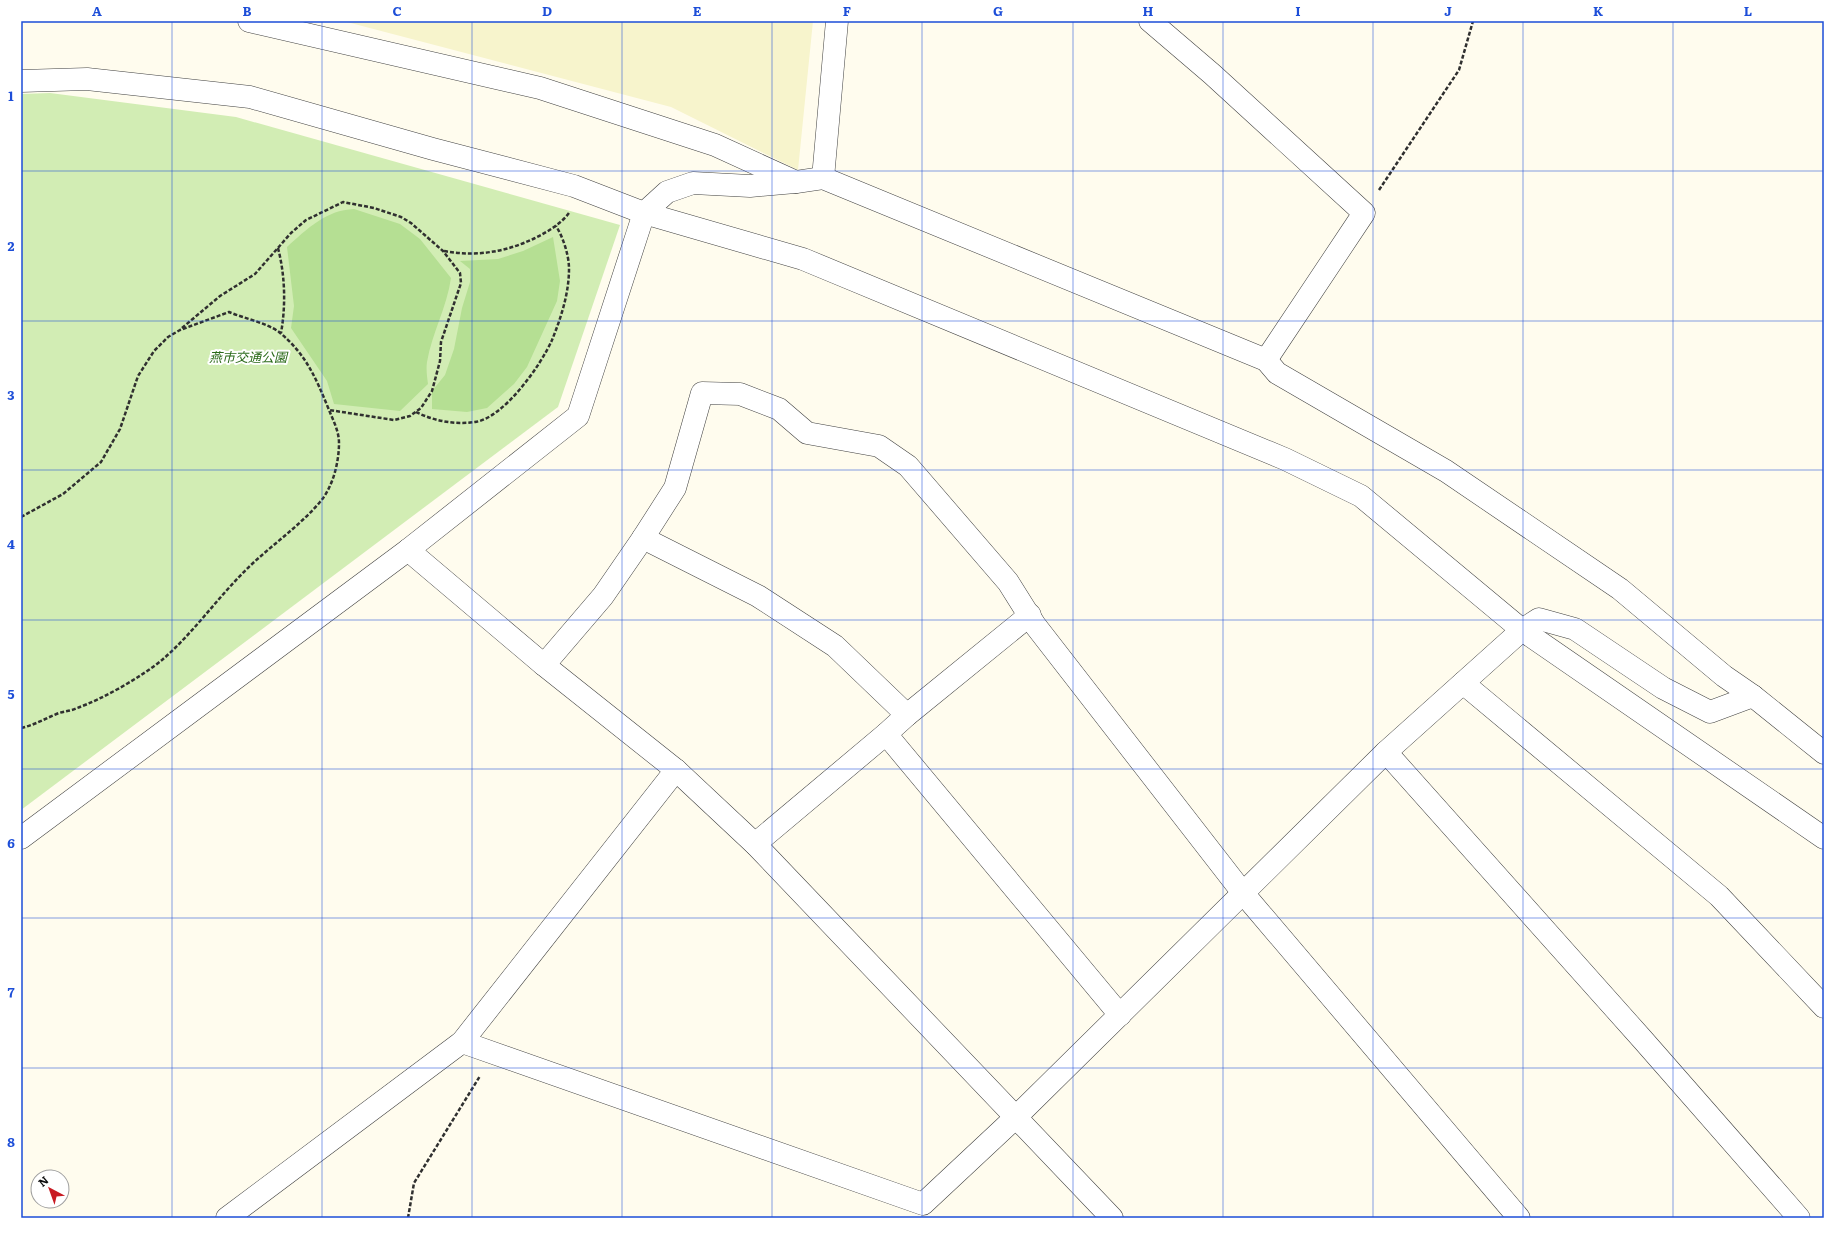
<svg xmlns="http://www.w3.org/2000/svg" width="1845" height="1239" viewBox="0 0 1845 1239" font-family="Literata,'Noto Sans JP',serif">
<rect width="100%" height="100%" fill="#fffcee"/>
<path fill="#f7f4cc" d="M343,21H813L798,170L671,107Z"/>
<path fill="#d2edb4" d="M50,93L236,117L620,225L558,407L21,810V94Z"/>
<g fill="#b5df93">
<path d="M354,209L400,224L420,239L451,278C447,307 432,333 427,362C426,369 427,377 428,384L400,411L334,404L327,381L291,328L294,306L287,247C307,229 326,210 354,209Z"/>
<path d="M553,237L560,281L557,301L527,367L514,384L487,408L467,412L432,409V391L445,375L454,349L462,308L470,282V269L460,261L498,259L523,251Z"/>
</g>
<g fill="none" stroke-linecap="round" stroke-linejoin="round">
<g stroke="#414141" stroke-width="23">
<g id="minor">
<path d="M249,21L540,88L715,145L796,182L823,178L1266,360L1277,373L1446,471L1620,589L1724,676L1753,696L1824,753"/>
<path d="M1150,21L1212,74L1364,213L1266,360"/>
<path d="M21,81L87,79L250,97L433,149L574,186L644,213L803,259L1285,459L1361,496L1522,630L1824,838"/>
<path d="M823,178L837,21"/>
<path d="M643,538L758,596L835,646L907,715"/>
<path d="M408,550L544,665L676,770L755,844L1112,1218"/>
<path d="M544,665L603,596L643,538L675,488L702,393L740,394L779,409L807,433L879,446L908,466L1008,582L1035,625L1243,893L1519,1218"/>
<path d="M1463,683L1719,896L1824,1007"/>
<path d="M886,734L1120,1015"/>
<path d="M1386,752L1643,1040L1799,1218"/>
<path d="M21,838L408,550L578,416L644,213L667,192L693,183L750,186L795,182"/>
<path d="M755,844L886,734L907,715L1030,615"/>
<path d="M462,1042L923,1204L1016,1117L1386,752L1522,630L1539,619L1575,629L1663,688L1710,712L1753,696"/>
<path d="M227,1218L462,1042L676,770"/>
</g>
</g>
<g stroke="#303030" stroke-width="2.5" stroke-dasharray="4 2" stroke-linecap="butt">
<path d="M1379,190L1459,70L1473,21"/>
<path d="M278,248C285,275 286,305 281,333"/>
<path d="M444,251C481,258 516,250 548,231C556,226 564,220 569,213"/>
<path d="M182,328L220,296L255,274L291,233L306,220L343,202L374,208L401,217L411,223L443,251L460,273L461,283L441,342L440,361L432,391L421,408L410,416L394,420L329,410"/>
<path d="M416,412C434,421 455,425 475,422C504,418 541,365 552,340C561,318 569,293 569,269C569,255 563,237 556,226"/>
<path d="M21,517L63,494L101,462L120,429L138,376L154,351L168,337L180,330L229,312C243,318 267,323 279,332C306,354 316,378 329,410C333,420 339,431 339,443C339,462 333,487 320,502C296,530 264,550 239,577C213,604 191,635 162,660C141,677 103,699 77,708C71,711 65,711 59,713C46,718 35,725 21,728"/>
<path d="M408,1218L414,1183L480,1076"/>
</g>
<use href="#minor" stroke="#fff" stroke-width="22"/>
</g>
<path fill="none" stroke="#1d4ed8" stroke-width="1" stroke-opacity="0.55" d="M172,21V1218M322,21V1218M472,21V1218M622,21V1218M772,21V1218M922,21V1218M1073,21V1218M1223,21V1218M1373,21V1218M1523,21V1218M1673,21V1218M21,171H1824M21,321H1824M21,470H1824M21,620H1824M21,769H1824M21,918H1824M21,1068H1824"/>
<g text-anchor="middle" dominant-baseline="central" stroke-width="4" stroke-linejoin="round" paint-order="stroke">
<g font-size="13" font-style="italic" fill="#2a6a19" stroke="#fff">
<text x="248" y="356">燕市交通公園</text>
</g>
</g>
<rect width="1845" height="1239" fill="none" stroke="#ffffff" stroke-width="44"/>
<g transform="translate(50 1189) rotate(319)"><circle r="19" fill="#ffffff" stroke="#9f9f9f"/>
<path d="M0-3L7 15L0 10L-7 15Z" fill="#c81b23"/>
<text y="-6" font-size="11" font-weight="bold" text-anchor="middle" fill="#0e0e0e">N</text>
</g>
<rect x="22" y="22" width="1801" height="1195" fill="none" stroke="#1d4ed8" stroke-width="1.5"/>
<g font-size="13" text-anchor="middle" font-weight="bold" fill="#1d4ed8">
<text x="97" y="16">A</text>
<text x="247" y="16">B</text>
<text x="397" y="16">C</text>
<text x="547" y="16">D</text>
<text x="697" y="16">E</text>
<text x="847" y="16">F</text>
<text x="998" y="16">G</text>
<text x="1148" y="16">H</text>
<text x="1298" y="16">I</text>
<text x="1448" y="16">J</text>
<text x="1598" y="16">K</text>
<text x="1748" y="16">L</text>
<text x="11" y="101">1</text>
<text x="11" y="251">2</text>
<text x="11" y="400">3</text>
<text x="11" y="549">4</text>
<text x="11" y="699">5</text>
<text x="11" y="848">6</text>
<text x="11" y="997">7</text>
<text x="11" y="1147">8</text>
</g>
</svg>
